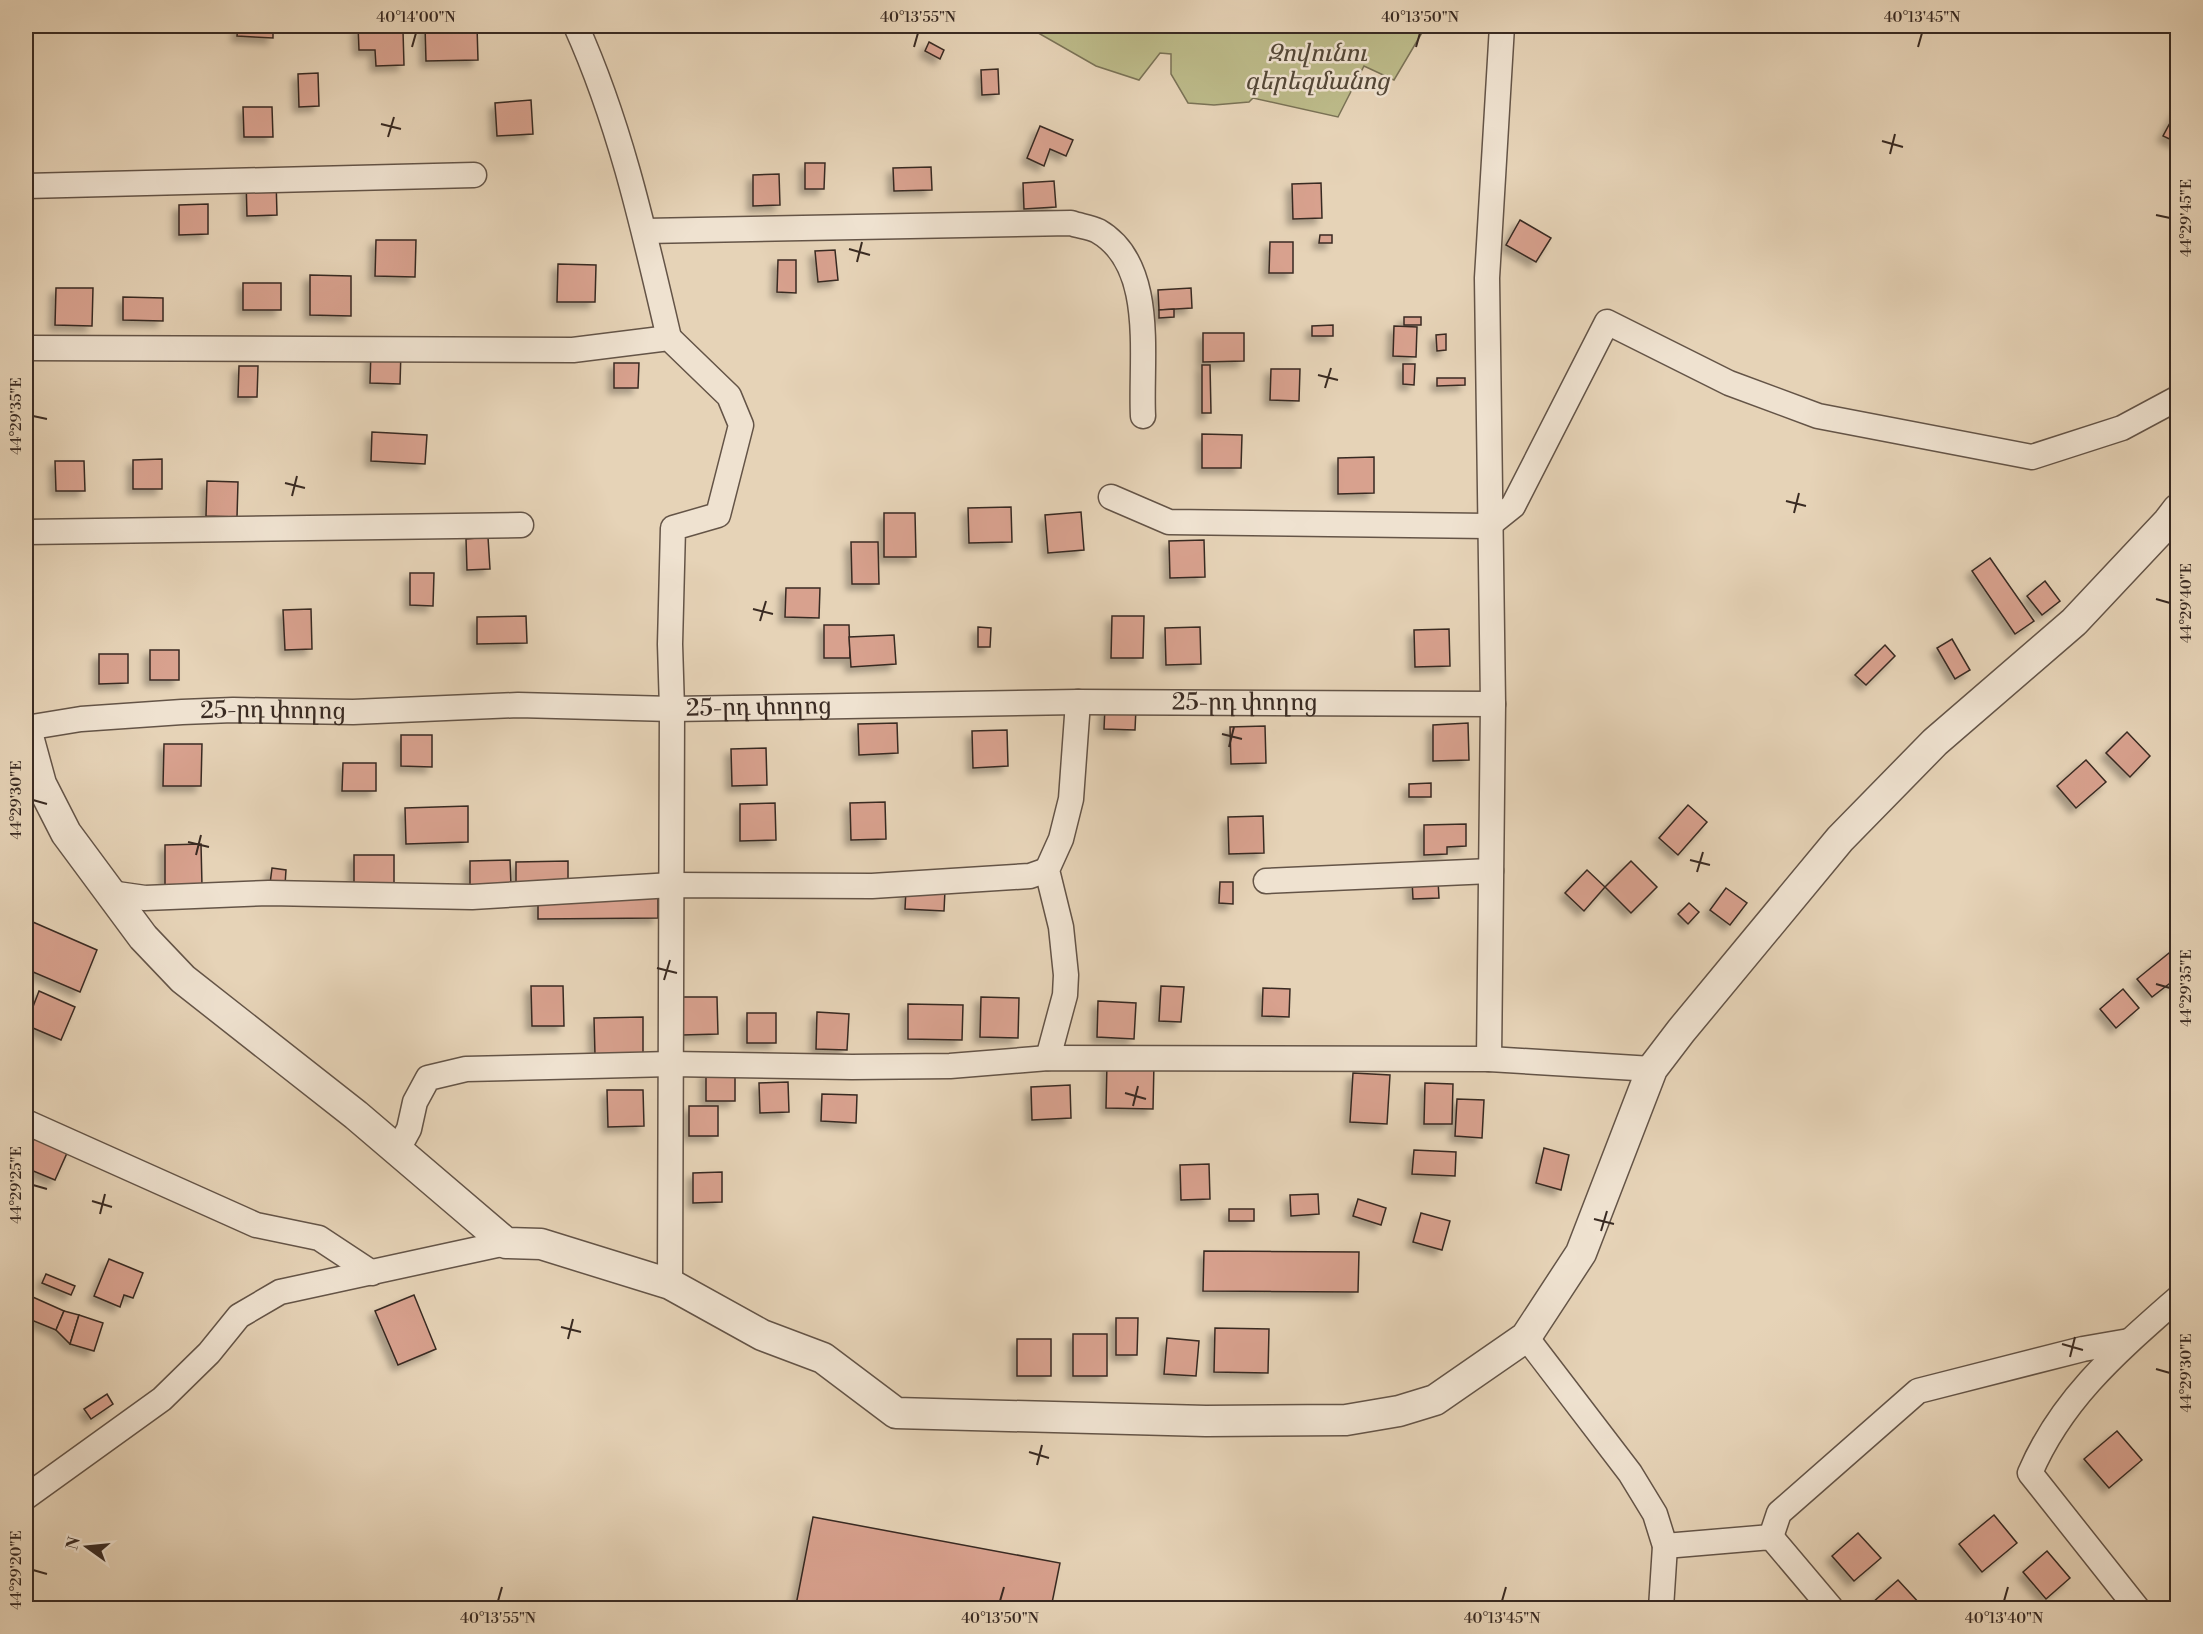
<svg xmlns="http://www.w3.org/2000/svg" width="2203" height="1634" viewBox="0 0 2203 1634" font-family="'Libre Bodoni','Noto Serif Armenian',serif">
<defs>
<filter id="shadow"><feDropShadow dx="-5.5" dy="5.5" stdDeviation="3" flood-color="#0004"/></filter>
</defs>
<rect width="100%" height="100%" fill="#e6d3b7"/>
<filter id="stains"><feTurbulence type="fractalNoise" baseFrequency=".00333" numOctaves="4"/><feColorMatrix values="0 0 0 0 .2 0 0 0 0 .09 0 0 0 0 .02 0 0 0 .5 -.17"/></filter>
<radialGradient id="worn" r=".72"><stop offset=".6" stop-color="#630" stop-opacity="0"/><stop offset="1" stop-color="#630" stop-opacity=".3"/></radialGradient>
<path fill="#bcba89" stroke="#7a7256" stroke-width="1.5" d="M1026,26H1426L1394,80L1364,66L1338,117L1253,98L1249,102L1214,105L1188,103L1171,74V54L1160,53L1139,80L1096,66Z"/>
<g fill="#d8a18e" stroke="#392a22" stroke-width="1.5" filter="url(#shadow)">
<path d="M238,26H273V38L237,36Z"/>
<path d="M358,26H390V32L403,31L404,65L376,66L375,50H359Z"/>
<path d="M425,26H477L478,60L426,61Z"/>
<path d="M929,42L944,50L940,59L925,51Z"/>
<path d="M998,69L999,94L982,95L981,70Z"/>
<path d="M318,73L319,106L299,107L298,74Z"/>
<path d="M531,100L533,134L497,136L495,103Z"/>
<path d="M243,107H272L273,137H244Z"/>
<path d="M2178,108V143L2163,136Z"/>
<path d="M1040,126L1073,140L1066,156L1050,149L1044,166L1027,158Z"/>
<path d="M805,163H825L824,189H805Z"/>
<path d="M931,167L932,190L894,191L893,168Z"/>
<path d="M779,174L780,205L753,206V175Z"/>
<path d="M276,178L277,215L247,216L246,179Z"/>
<path d="M1054,181L1056,207L1024,209L1023,183Z"/>
<path d="M1321,183L1322,218L1293,219L1292,184Z"/>
<path d="M208,204V234L179,235V205Z"/>
<path d="M1520,220L1551,238L1536,262L1506,245Z"/>
<path d="M1320,235H1332V243H1319Z"/>
<path d="M376,240H416L415,277L375,276Z"/>
<path d="M1270,242H1293V273H1269Z"/>
<path d="M835,250L838,280L818,282L815,251Z"/>
<path d="M778,260H796V293L777,292Z"/>
<path d="M558,264L596,265L595,302H557Z"/>
<path d="M310,275L351,276V316L310,315Z"/>
<rect x="243" y="283" width="38" height="27"/>
<path d="M56,288H93L92,326L55,325Z"/>
<path d="M1191,288L1192,308L1159,310L1158,290Z"/>
<path d="M123,297L163,298V321L123,320Z"/>
<path d="M1174,309V317L1159,318V310Z"/>
<rect x="1404" y="317" width="17" height="8"/>
<path d="M1333,325V336H1312V326Z"/>
<path d="M1394,326L1417,327L1416,357L1393,356Z"/>
<path d="M1203,333H1244V361L1203,362Z"/>
<path d="M1446,334V350L1437,351L1436,335Z"/>
<path d="M371,351H401L400,384L370,383Z"/>
<path d="M614,363H639L638,388H614Z"/>
<path d="M1403,364H1415L1414,385L1403,384Z"/>
<path d="M1202,365H1210L1211,413H1202Z"/>
<path d="M239,366H258L257,397H238Z"/>
<path d="M1271,369H1300L1299,401L1270,400Z"/>
<path d="M1437,378H1465V385L1437,386Z"/>
<path d="M372,432L427,435L425,464L371,461Z"/>
<path d="M1202,434L1242,435L1241,468H1202Z"/>
<path d="M1374,457V493L1338,494V458Z"/>
<path d="M162,459V489H133V460Z"/>
<path d="M55,461H84L85,491H56Z"/>
<path d="M207,481L238,482L237,517L206,516Z"/>
<path d="M1011,507L1012,542L969,543L968,508Z"/>
<path d="M1081,512L1084,550L1048,553L1045,515Z"/>
<path d="M884,513H915L916,557H884Z"/>
<path d="M488,537L490,569L467,570L466,539Z"/>
<path d="M1204,540L1205,577L1170,578L1169,541Z"/>
<path d="M851,542H878L879,584H852Z"/>
<path d="M1990,558L2034,621L2015,634L1972,571Z"/>
<path d="M410,573H434L433,606L410,605Z"/>
<path d="M2045,581L2060,601L2042,615L2027,596Z"/>
<path d="M786,588H820L819,618L785,617Z"/>
<path d="M311,609L312,649L285,650L283,610Z"/>
<path d="M526,616L527,643L477,644V617Z"/>
<path d="M1112,616H1144L1143,658H1111Z"/>
<path d="M824,625H849L850,658H824Z"/>
<path d="M978,627L991,628L990,647H978Z"/>
<path d="M1200,627L1201,664L1166,665L1165,628Z"/>
<path d="M1449,629L1450,666L1415,667L1414,630Z"/>
<path d="M894,635L896,664L851,667L849,637Z"/>
<path d="M1952,639L1970,670L1955,679L1937,648Z"/>
<path d="M1885,645L1895,656L1866,685L1855,675Z"/>
<rect x="150" y="650" width="29" height="30"/>
<path d="M99,654H128V683L99,684Z"/>
<path d="M1105,707L1136,708L1135,730L1104,729Z"/>
<path d="M897,723L898,753L859,755L858,724Z"/>
<path d="M1468,723L1469,760L1433,761V725Z"/>
<path d="M1265,726L1266,763L1231,764L1230,727Z"/>
<path d="M1007,730L1008,766L973,768L972,731Z"/>
<path d="M2127,732L2150,756L2130,777L2106,753Z"/>
<path d="M401,735H432V767L401,766Z"/>
<path d="M164,744H202L201,786H163Z"/>
<path d="M766,748L767,785L732,786L731,749Z"/>
<path d="M2086,760L2106,782L2076,808L2057,786Z"/>
<path d="M343,763H376V791H342Z"/>
<path d="M1431,783V797H1409V784Z"/>
<path d="M885,802L886,839L851,840L850,803Z"/>
<path d="M775,803L776,840L740,841V804Z"/>
<path d="M1688,805L1707,822L1678,855L1659,838Z"/>
<path d="M468,806V842L406,844L405,808Z"/>
<path d="M1263,816L1264,853L1229,854L1228,817Z"/>
<path d="M1466,824V846L1447,847V854L1424,855V825Z"/>
<path d="M201,844L202,886H165V845Z"/>
<rect x="354" y="855" width="40" height="31"/>
<path d="M510,860L511,886L470,887V861Z"/>
<path d="M568,861V884L516,885V862Z"/>
<path d="M1631,861L1657,887L1631,913L1605,887Z"/>
<path d="M272,868L286,870L285,885L270,884Z"/>
<path d="M1587,870L1605,887L1584,911L1565,893Z"/>
<path d="M1412,880H1438L1439,898L1413,899Z"/>
<path d="M1220,882H1233V904L1219,903Z"/>
<path d="M1726,888L1747,903L1730,925L1710,910Z"/>
<path d="M906,889L945,890L944,911L905,909Z"/>
<path d="M658,897V918L538,919V898Z"/>
<path d="M1689,903L1699,912L1688,924L1678,914Z"/>
<path d="M26,919L97,950L80,992L26,969Z"/>
<path d="M2174,949L2178,953V977L2152,997L2137,979Z"/>
<path d="M531,986H563L564,1026H532Z"/>
<path d="M1161,986L1184,987L1181,1022L1159,1021Z"/>
<path d="M1263,988L1290,989L1289,1017L1262,1016Z"/>
<path d="M2123,989L2139,1008L2116,1028L2100,1009Z"/>
<path d="M39,991L75,1007L61,1040L26,1025Z"/>
<path d="M682,997H717L718,1034L682,1035Z"/>
<path d="M981,997L1019,998L1018,1038L980,1037Z"/>
<path d="M1098,1001L1136,1003L1134,1039L1097,1037Z"/>
<path d="M908,1004L963,1005L962,1040L908,1039Z"/>
<path d="M817,1012L849,1014L847,1050L816,1049Z"/>
<rect x="747" y="1013" width="29" height="30"/>
<path d="M643,1017V1055H595L594,1018Z"/>
<path d="M1107,1063H1154L1153,1109L1106,1108Z"/>
<rect x="706" y="1071" width="29" height="30"/>
<path d="M1353,1073L1390,1075L1387,1124L1350,1122Z"/>
<path d="M788,1082L789,1112L760,1113L759,1083Z"/>
<path d="M1425,1083L1453,1084L1452,1124H1424Z"/>
<path d="M1070,1085L1071,1118L1032,1120L1031,1087Z"/>
<path d="M607,1090H643L644,1126L608,1127Z"/>
<path d="M822,1094L857,1095L856,1123L821,1121Z"/>
<path d="M1457,1099L1484,1100L1482,1138L1455,1136Z"/>
<rect x="689" y="1106" width="29" height="30"/>
<path d="M38,1129L71,1144L55,1180L26,1168V1159Z"/>
<path d="M1544,1148L1569,1155L1561,1190L1536,1183Z"/>
<path d="M1414,1150L1456,1152L1455,1176L1412,1174Z"/>
<path d="M1209,1164L1210,1199L1181,1200L1180,1165Z"/>
<path d="M722,1172V1202L693,1203V1173Z"/>
<path d="M1318,1194L1319,1214L1291,1216L1290,1195Z"/>
<path d="M1358,1199L1386,1208L1381,1225L1353,1216Z"/>
<rect x="1229" y="1209" width="25" height="12"/>
<path d="M1421,1213L1450,1221L1442,1250L1413,1242Z"/>
<path d="M1204,1251L1359,1252L1358,1292L1203,1291Z"/>
<path d="M109,1259L143,1273L133,1298L124,1295L120,1307L94,1296Z"/>
<path d="M46,1274L75,1286L71,1295L42,1283Z"/>
<path d="M26,1294L64,1311L56,1330L29,1319L26,1329Z"/>
<path d="M414,1295L436,1349L398,1365L375,1311Z"/>
<path d="M64,1311L79,1315L70,1344L56,1330Z"/>
<path d="M79,1315L103,1323L94,1351L70,1344Z"/>
<path d="M1116,1318H1138L1137,1355H1116Z"/>
<path d="M1215,1328L1269,1329L1268,1373L1214,1372Z"/>
<rect x="1073" y="1334" width="34" height="42"/>
<path d="M1167,1338L1199,1341L1196,1376L1164,1374Z"/>
<rect x="1017" y="1339" width="34" height="37"/>
<path d="M107,1394L113,1404L91,1419L84,1409Z"/>
<path d="M2117,1431L2142,1460L2109,1488L2084,1459Z"/>
<path d="M1994,1515L2017,1543L1982,1572L1959,1544Z"/>
<path d="M813,1517L1060,1563L1051,1608H815L796,1605Z"/>
<path d="M1858,1533L1881,1558L1854,1581L1832,1556Z"/>
<path d="M2047,1551L2070,1578L2046,1599L2023,1572Z"/>
<path d="M1898,1580L1921,1605L1917,1608H1877L1872,1603Z"/>
</g>
<g fill="none" stroke-linecap="round" stroke-linejoin="round">
<g stroke="#645447" stroke-width="27">
<g id="minor">
<path d="M576,26C621,126 644,231 669,338"/>
<path d="M26,186L474,175"/>
<path d="M645,231L1071,223C1079,226 1090,227 1098,231C1157,265 1140,359 1143,416"/>
<path d="M26,348L573,350L669,338L729,396L741,425L718,515L673,528L670,644L672,709L670,1284"/>
<path d="M1111,497L1169,522L1488,526L1513,506L1607,322L1729,383L1818,416L2032,457L2122,428L2178,398"/>
<path d="M26,532L521,525"/>
<path id="s1" d="M26,728L81,719L182,712L233,710L353,712L518,705L672,709L1078,702L1493,704"/>
<path d="M1266,881L1491,871"/>
<path d="M110,893L145,898L269,893L472,897L672,885L872,886L1030,876L1047,870"/>
<path d="M1048,1058L1065,995L1066,975L1061,927L1047,870L1061,839L1071,799L1078,702"/>
<path d="M1489,1059L1493,704L1487,278L1502,26"/>
<path d="M26,1122L256,1225L319,1238L372,1273"/>
<path d="M397,1151L409,1129L415,1102L428,1078L466,1069L671,1064L852,1067L950,1066L1048,1058L1489,1059L1652,1069"/>
<path d="M1526,1337L1630,1473L1655,1514L1665,1546L1661,1608"/>
<path d="M26,1497L162,1399L209,1353L239,1316L280,1292L506,1243"/>
<path d="M1771,1537L1779,1513L1918,1391L2083,1349L2129,1341"/>
<path d="M1665,1546L1771,1537L1831,1608"/>
<path d="M2137,1608L2030,1473C2062,1398 2118,1351 2178,1298"/>
</g>
</g>
<g stroke="#645447" stroke-width="33">
<path id="tertiary" d="M26,729L41,784L66,833L143,937L183,979L356,1115L506,1243L541,1244L670,1284L762,1335L823,1358L896,1413L1206,1421L1346,1420L1399,1411L1435,1400L1526,1337L1581,1253L1652,1069L1681,1031L1840,839L1935,742L2074,622L2168,522L2178,509"/>
</g>
<use href="#minor" stroke="#efe2d0" stroke-width="24"/>
<use href="#tertiary" stroke="#efe2d0" stroke-width="30"/>
</g>
<path fill="none" stroke="#392a22" stroke-width="2" d="M412,47L416,33M914,47L918,33M1416,47L1420,33M1918,47L1922,33M381,124L401,129M388,137L394,117M1882,141L1903,147M1890,154L1895,134M2156,215L2170,218M849,249L870,255M857,262L862,242M1318,375L1338,380M1325,388L1331,368M33,416L47,419M285,483L305,488M292,496L297,476M1786,501L1806,506M1794,513L1799,493M2156,599L2170,603M753,609L773,614M760,621L766,601M1222,734L1242,739M1229,747L1234,727M33,800L47,804M188,842L209,847M196,855L201,835M1690,860L1710,865M1697,872L1703,852M657,968L677,973M664,980L670,960M2156,984L2170,988M1125,1093L1146,1099M1133,1106L1138,1086M33,1185L47,1189M92,1201L112,1207M100,1214L105,1194M1594,1219L1614,1224M1601,1231L1607,1211M561,1327L581,1332M568,1339L573,1319M2062,1344L2083,1350M2070,1357L2075,1337M2156,1369L2170,1373M1029,1452L1049,1458M1037,1465L1042,1445M33,1570L47,1574M498,1601L502,1587M1000,1601L1004,1587M1502,1601L1506,1587M2004,1601L2008,1587"/>
<g text-anchor="middle" dominant-baseline="central" stroke-width="5" stroke-linejoin="round" paint-order="stroke">
<g font-size="24" font-style="italic" fill="#534737" stroke="#efe2d0">
<text x="1317" y="54">Զովունու<tspan x="1317" dy="28">գերեզմանոց</tspan></text>
</g>
<g font-size="24" fill="#392a22" stroke="#efe2d0">
<text stroke="none"><textPath href="#s1" startOffset="1220">25-րդ փողոց</textPath></text>
<text stroke="none"><textPath href="#s1" startOffset="734">25-րդ փողոց</textPath></text>
<text stroke="none"><textPath href="#s1" startOffset="248">25-րդ փողոց</textPath></text>
</g>
</g>
<rect width="2203" height="1634" fill="none" stroke="#e6d3b7" stroke-width="66"/>
<g transform="translate(87 1547) rotate(285)" stroke="#efe2d0" stroke-width="4.5" paint-order="stroke">
<path d="M0-4.5L10 22L0 15L-10 22Z" fill="#392a22"/>
<text y="-9" font-size="16" font-weight="bold" text-anchor="middle" fill="#392a22">N</text>
</g>
<rect x="33" y="33" width="2137" height="1568" fill="none" stroke="#392a22" stroke-width="2"/>
<g font-size="15" text-anchor="middle" fill="#392a22">
<text x="416" y="22">40°14'00"N</text>
<text x="918" y="22">40°13'55"N</text>
<text x="1420" y="22">40°13'50"N</text>
<text x="1922" y="22">40°13'45"N</text>
<text transform="translate(2186 218) rotate(-90)" y="5">44°29'45"E</text>
<text transform="translate(16 416) rotate(-90)" y="5">44°29'35"E</text>
<text transform="translate(2186 603) rotate(-90)" y="5">44°29'40"E</text>
<text transform="translate(16 800) rotate(-90)" y="5">44°29'30"E</text>
<text transform="translate(2186 988) rotate(-90)" y="5">44°29'35"E</text>
<text transform="translate(16 1185) rotate(-90)" y="5">44°29'25"E</text>
<text transform="translate(2186 1373) rotate(-90)" y="5">44°29'30"E</text>
<text transform="translate(16 1570) rotate(-90)" y="5">44°29'20"E</text>
<text x="498" y="1623">40°13'55"N</text>
<text x="1000" y="1623">40°13'50"N</text>
<text x="1502" y="1623">40°13'45"N</text>
<text x="2004" y="1623">40°13'40"N</text>
</g>
<rect width="100%" height="100%" filter="url(#stains)"/>
<rect width="100%" height="100%" fill="url(#worn)"/>
</svg>
